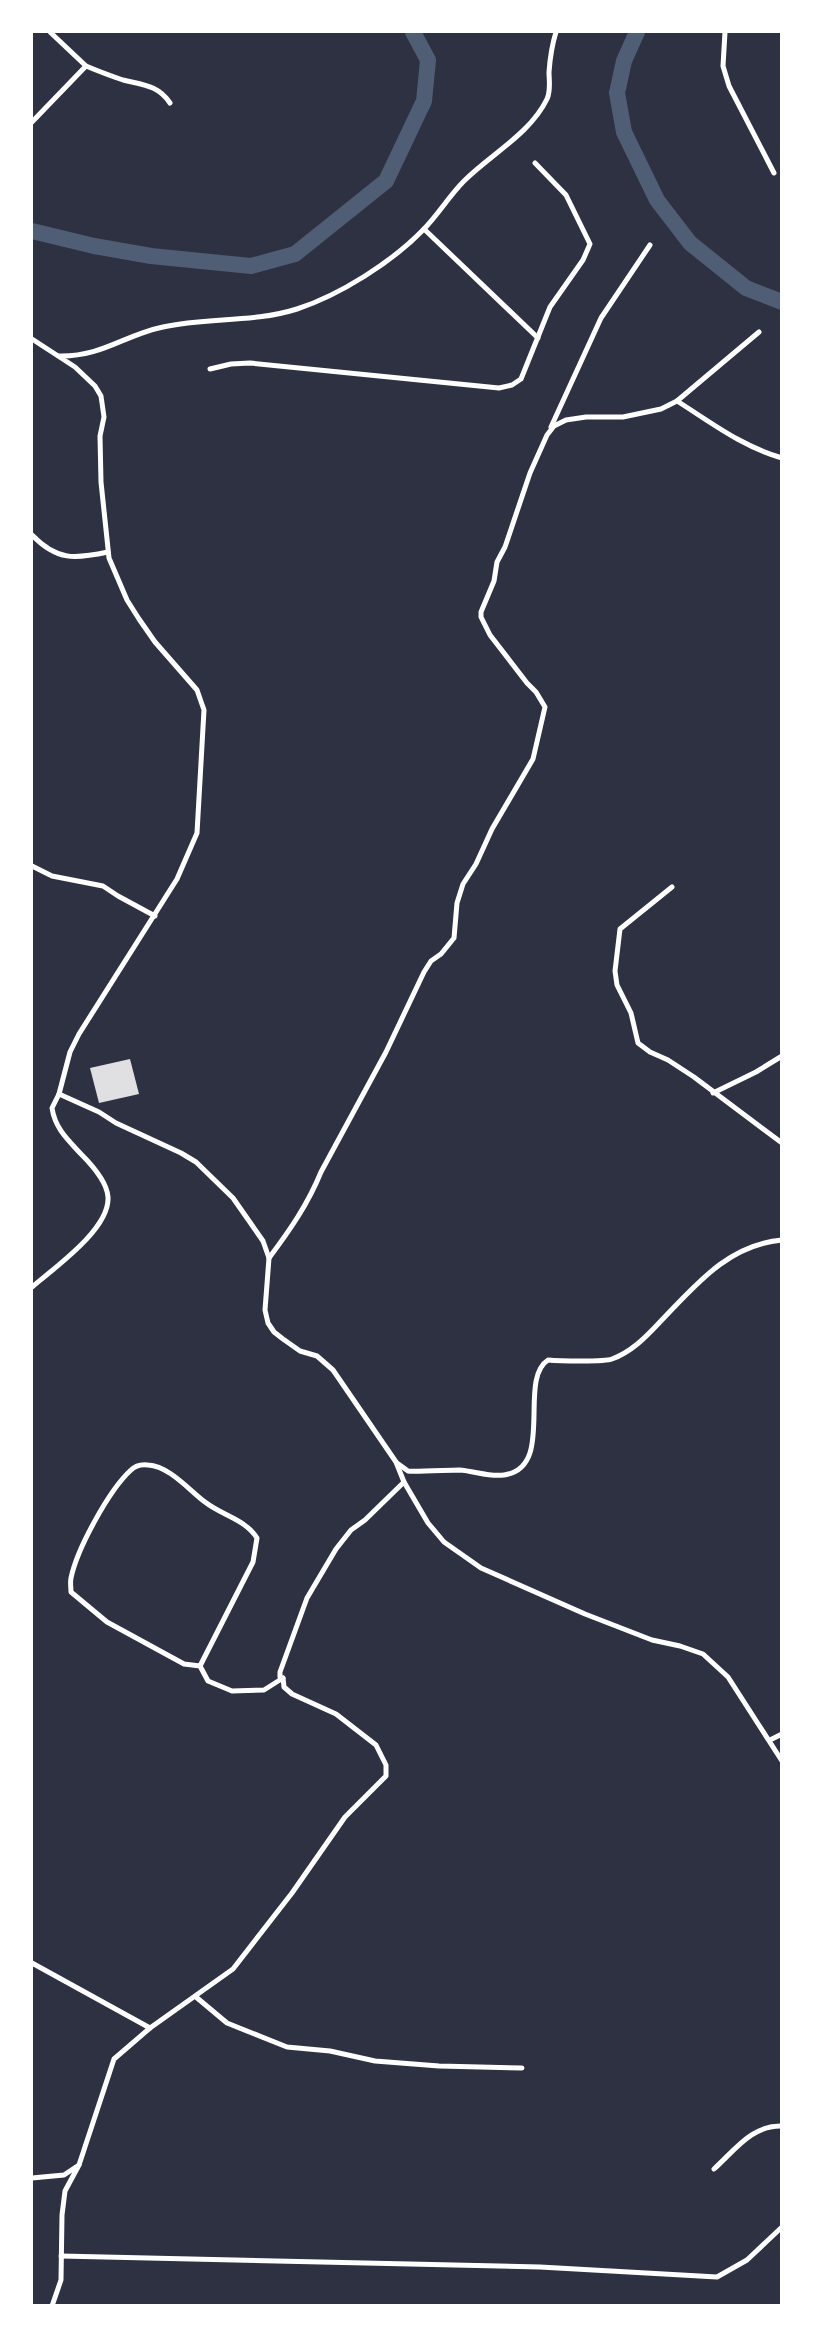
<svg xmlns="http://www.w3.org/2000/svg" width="813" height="2337" viewBox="0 0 813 2337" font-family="'Fira Sans Condensed',sans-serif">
<rect width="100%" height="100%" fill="#2d3142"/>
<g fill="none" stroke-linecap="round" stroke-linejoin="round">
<g stroke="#4f5d75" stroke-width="16">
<path d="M637,32L624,61L617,93L624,132L657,200L690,243L746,288L782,302"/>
<path d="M32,231L94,246L151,256L251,266L295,254L386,181L424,101L428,60L413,32"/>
</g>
</g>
<path fill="#e0e0e3" d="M130,1059L139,1094L99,1103L90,1068Z"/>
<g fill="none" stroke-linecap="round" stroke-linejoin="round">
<g stroke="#fff" stroke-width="5">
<path d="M725,32L723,66L729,86L774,173"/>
<path d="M86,66C98,71 111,76 123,80C143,85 158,85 170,103"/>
<path d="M32,122L86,66L50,32"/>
<path d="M424,229L538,338"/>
<path d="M32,339L75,367L95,386L101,396L104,417L100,436L101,482L109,558L127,600L139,619L155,642L197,690L204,710L197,833L177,879L79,1034L70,1052L59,1094L99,1112L116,1123L181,1153L196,1162L233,1198L263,1241L269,1258L265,1310L268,1323L274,1332L283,1339L300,1351L317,1356L333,1370L396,1462L404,1482L428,1523L444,1542L481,1568L585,1614L652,1640L680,1646L703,1654L728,1677L782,1761"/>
<path d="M59,356C102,357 124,335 163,327C207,317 253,323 297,309C340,295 392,262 423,230C438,215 449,196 464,181C491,154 530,134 547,99C551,91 549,80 549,72C550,58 552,45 556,32"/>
<path d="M210,369L231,364L250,363L499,388L512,385L521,379L550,307L583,260L590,244L566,195L535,163"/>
<path d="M677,401C712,423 741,446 782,458"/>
<path d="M551,427L601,318L650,245"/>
<path d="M32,535C57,561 75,559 108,552"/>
<path d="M32,866L52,876L103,886L118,896L155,916"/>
<path d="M672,887L620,929L615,971L617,985L631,1013L638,1043L650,1052L668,1060L694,1077L782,1143"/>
<path d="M713,1093L756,1072L782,1056"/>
<path d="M269,1258C290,1230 308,1204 321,1172L386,1052L424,972L431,961L441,954L454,938L457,903L463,884L476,864L492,829L533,759L545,707L536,692L527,683L490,635L481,617V612L494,581L497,562L505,547L530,473L547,435L554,426L566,420L586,417H623L661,409L677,401L759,332"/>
<path d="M32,1287C54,1268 110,1229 108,1197C107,1182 91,1164 81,1154C67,1139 55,1128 52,1108L59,1094"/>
<path d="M397,1463C400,1465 405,1469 408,1471C413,1472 450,1470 459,1470C475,1471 488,1477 504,1475C556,1468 517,1380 548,1360C558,1361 605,1362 612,1359C631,1352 645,1338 659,1323C695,1286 727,1245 782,1240"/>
<path d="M200,1666L253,1562L257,1538C245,1519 223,1516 205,1502C189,1490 169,1466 148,1465C141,1464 136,1465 131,1470C109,1490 77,1549 71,1578C70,1583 71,1588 71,1592L107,1622L184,1664L200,1666L208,1681L232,1691L264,1690L283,1678"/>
<path d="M770,1740L782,1734"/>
<path d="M32,1963L150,2028"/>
<path d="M196,1997L227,2023L287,2047L330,2051L375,2061L439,2066L522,2068"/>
<path d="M79,2165L114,2059L150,2028L233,1969L292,1893L345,1817L386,1776V1765L376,1745L336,1714L292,1694L284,1687L283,1678L280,1677V1672L307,1598L336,1549L351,1530L365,1520L404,1482"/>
<path d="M714,2169C735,2150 752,2125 782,2126"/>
<path d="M32,2178L64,2175L79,2165L65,2191L62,2215L61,2280L52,2306"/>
<path d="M61,2256L540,2267L717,2277L747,2260L782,2227"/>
</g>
</g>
<rect width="813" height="2337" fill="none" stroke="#ffffff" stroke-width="66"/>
</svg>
